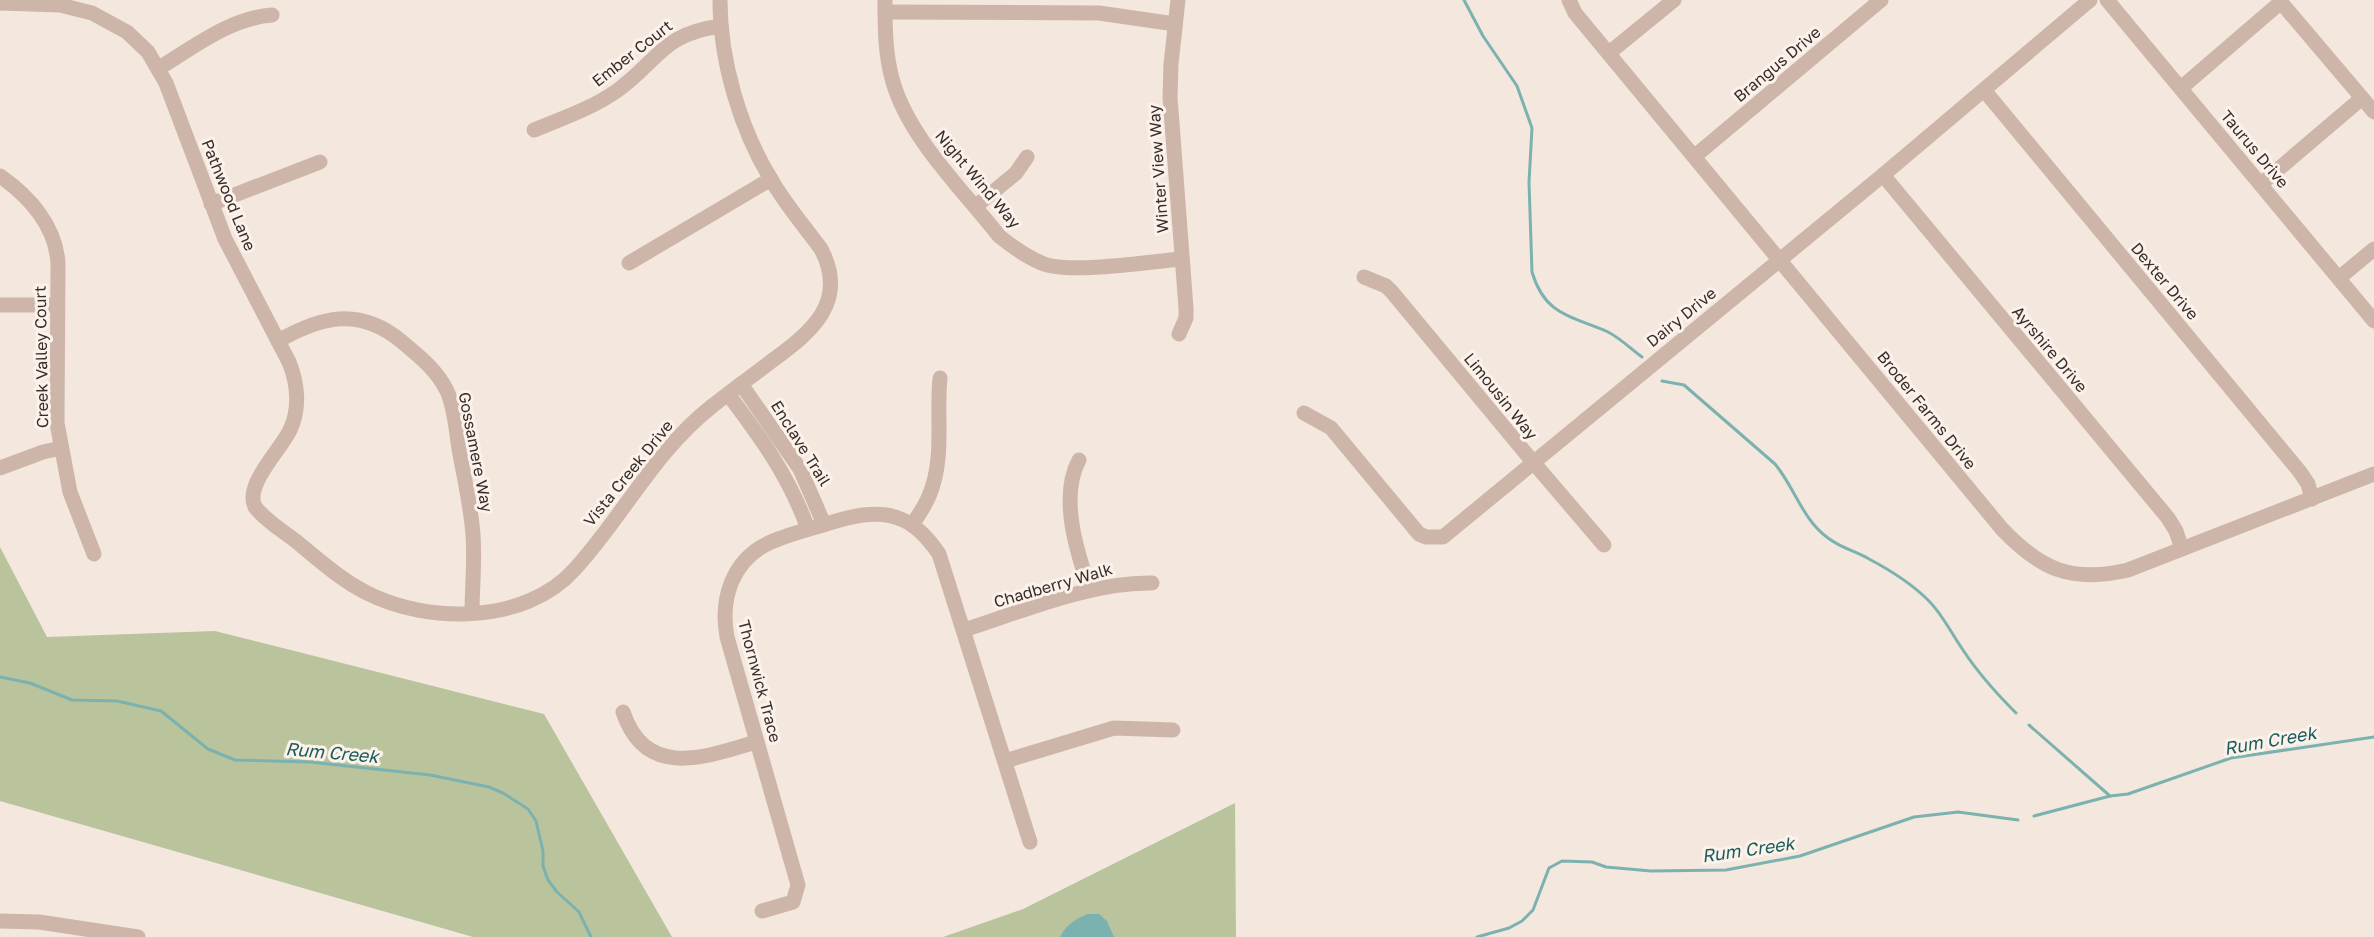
<svg xmlns="http://www.w3.org/2000/svg" width="2374" height="937" viewBox="0 0 2374 937" font-family="'Golos Text',sans-serif">
<rect width="100%" height="100%" fill="#f4e7de"/>
<g fill="#bac49c">
<path d="M0,547L47,637L215,631L544,714L672,937H473L0,801Z"/>
<path d="M1235,803L1236,937H943L1023,909Z"/>
</g>
<path fill="#7bb2b0" d="M1088,914H1099L1107,921L1114,937H1060C1066,925 1075,919 1088,914Z"/>
<g fill="none" stroke-linecap="round" stroke-linejoin="round">
<g stroke="#7bb2b0" stroke-width="3">
<path d="M1464,0L1483,36L1517,86L1532,128L1529,182L1532,272C1545,316 1572,316 1608,332C1620,338 1631,349 1642,357"/>
<path d="M1662,381L1684,385L1775,464C1795,488 1802,519 1828,538C1841,548 1855,551 1869,559C1890,570 1912,584 1929,601C1943,615 1951,633 1963,650C1978,673 1997,694 2016,713"/>
<path d="M0,677L30,683L72,700L117,701L161,711L208,749L235,760L310,762L430,775L489,787L503,793L528,809L536,821L543,851V866L548,880L557,892L579,912L591,937"/>
<path d="M2029,725L2110,796"/>
<path d="M2034,816L2110,796L2128,794L2231,758L2374,737"/>
<path d="M1477,937L1509,928L1522,921L1533,910L1549,868L1562,861L1592,862L1606,867L1651,871L1726,870L1800,856L1914,817L1958,812L2018,820"/>
</g>
<g stroke="#cdb6a9" stroke-width="15">
<path d="M885,0C885,28 885,55 893,82C909,138 963,190 999,236C1014,248 1029,259 1047,265C1079,273 1146,262 1182,259"/>
<path d="M1178,0L1171,64L1170,97L1186,308V318L1179,334"/>
<path d="M1569,0L1575,13L2002,529C2041,570 2072,583 2128,570L2374,474"/>
<path d="M2107,0L2374,321"/>
<path d="M2279,0L2374,112"/>
<path d="M0,3L60,5L92,13L127,32L148,52L166,83L225,239L289,362C298,384 300,409 290,430C280,451 244,485 255,507C266,521 283,531 297,542C319,560 341,580 367,593C428,624 525,624 574,570C622,518 654,452 711,407C731,391 752,376 773,360C811,332 849,302 821,249C805,227 786,205 772,181C740,129 720,61 720,0"/>
<path d="M885,12L1099,13L1175,24"/>
<path d="M1609,53L1674,0"/>
<path d="M159,68C194,47 230,18 272,15"/>
<path d="M2181,88L2281,2"/>
<path d="M1984,90L2300,472L2308,484L2312,499"/>
<path d="M534,130C563,118 593,108 618,90C660,59 662,34 721,26"/>
<path d="M1695,156L1881,0"/>
<path d="M1883,175L2168,518L2176,531L2182,549"/>
<path d="M0,176C29,196 57,227 58,265L57,423L70,492L94,554"/>
<path d="M2261,184L2362,98"/>
<path d="M211,204L320,162"/>
<path d="M976,206L1016,173L1027,157"/>
<path d="M629,263L771,179"/>
<path d="M1364,277L1386,286L1392,292L1533,462L1604,545"/>
<path d="M2339,278L2374,249"/>
<path d="M0,305H57"/>
<path d="M278,341C320,317 359,306 401,341C418,355 437,370 447,391C455,409 456,430 459,449C464,477 471,506 473,535C475,561 472,587 472,613"/>
<path d="M741,384L800,469L824,524"/>
<path d="M728,394C761,438 789,476 808,529"/>
<path d="M1304,413L1331,428L1419,534L1426,537H1443L1883,175L2090,0"/>
<path d="M1079,460C1059,497 1077,553 1090,590"/>
<path d="M0,468L43,452L61,448"/>
<path d="M912,525C918,516 925,506 929,496C945,459 936,417 940,378"/>
<path d="M964,630C1023,611 1091,582 1152,583"/>
<path d="M623,712C646,780 706,757 756,742"/>
<path d="M1005,761L1114,728L1173,730"/>
<path d="M762,911L793,902L798,885L727,637C720,599 732,559 771,542C787,535 806,530 823,525C848,517 878,508 903,520C919,527 930,541 939,554L1030,842"/>
<path d="M0,921L39,922L138,937"/>
</g>
</g>
<g text-anchor="middle" dominant-baseline="central" stroke-width="6" stroke-linejoin="round" paint-order="stroke">
<g font-size="16" fill="#392d29" stroke="#fbf2eb">
<text transform="translate(632 53) rotate(-38)">Ember Court</text>
<text transform="translate(1777 64) rotate(-40)">Brangus Drive</text>
<text transform="translate(2255 149) rotate(50)">Taurus Drive</text>
<text transform="translate(1158 169) rotate(-94)">Winter View Way</text>
<text transform="translate(978 179) rotate(50)">Night Wind Way</text>
<text transform="translate(229 195) rotate(68)">Pathwood Lane</text>
<text transform="translate(2165 281) rotate(50)">Dexter Drive</text>
<text transform="translate(1681 317) rotate(-39)">Dairy Drive</text>
<text transform="translate(2050 349) rotate(50)">Ayrshire Drive</text>
<text transform="translate(41 357) rotate(-91)">Creek Valley Court</text>
<text transform="translate(1501 396) rotate(51)">Limousin Way</text>
<text transform="translate(1927 410) rotate(51)">Broder Farms Drive</text>
<text transform="translate(801 443) rotate(58)">Enclave Trail</text>
<text transform="translate(476 452) rotate(79)">Gossamere Way</text>
<text transform="translate(628 473) rotate(-51)">Vista Creek Drive</text>
<text transform="translate(1053 585) rotate(-16)">Chadberry Walk</text>
<text transform="translate(760 681) rotate(75)">Thornwick Trace</text>
</g>
<g font-size="18" font-style="italic" fill="#1c5d5c" stroke="#fbf2eb">
<text transform="translate(2270 740) rotate(-10)">Rum Creek</text>
<text transform="translate(332 752) rotate(5)">Rum Creek</text>
<text transform="translate(1748 849) rotate(-8)">Rum Creek</text>
</g>
</g>
</svg>
